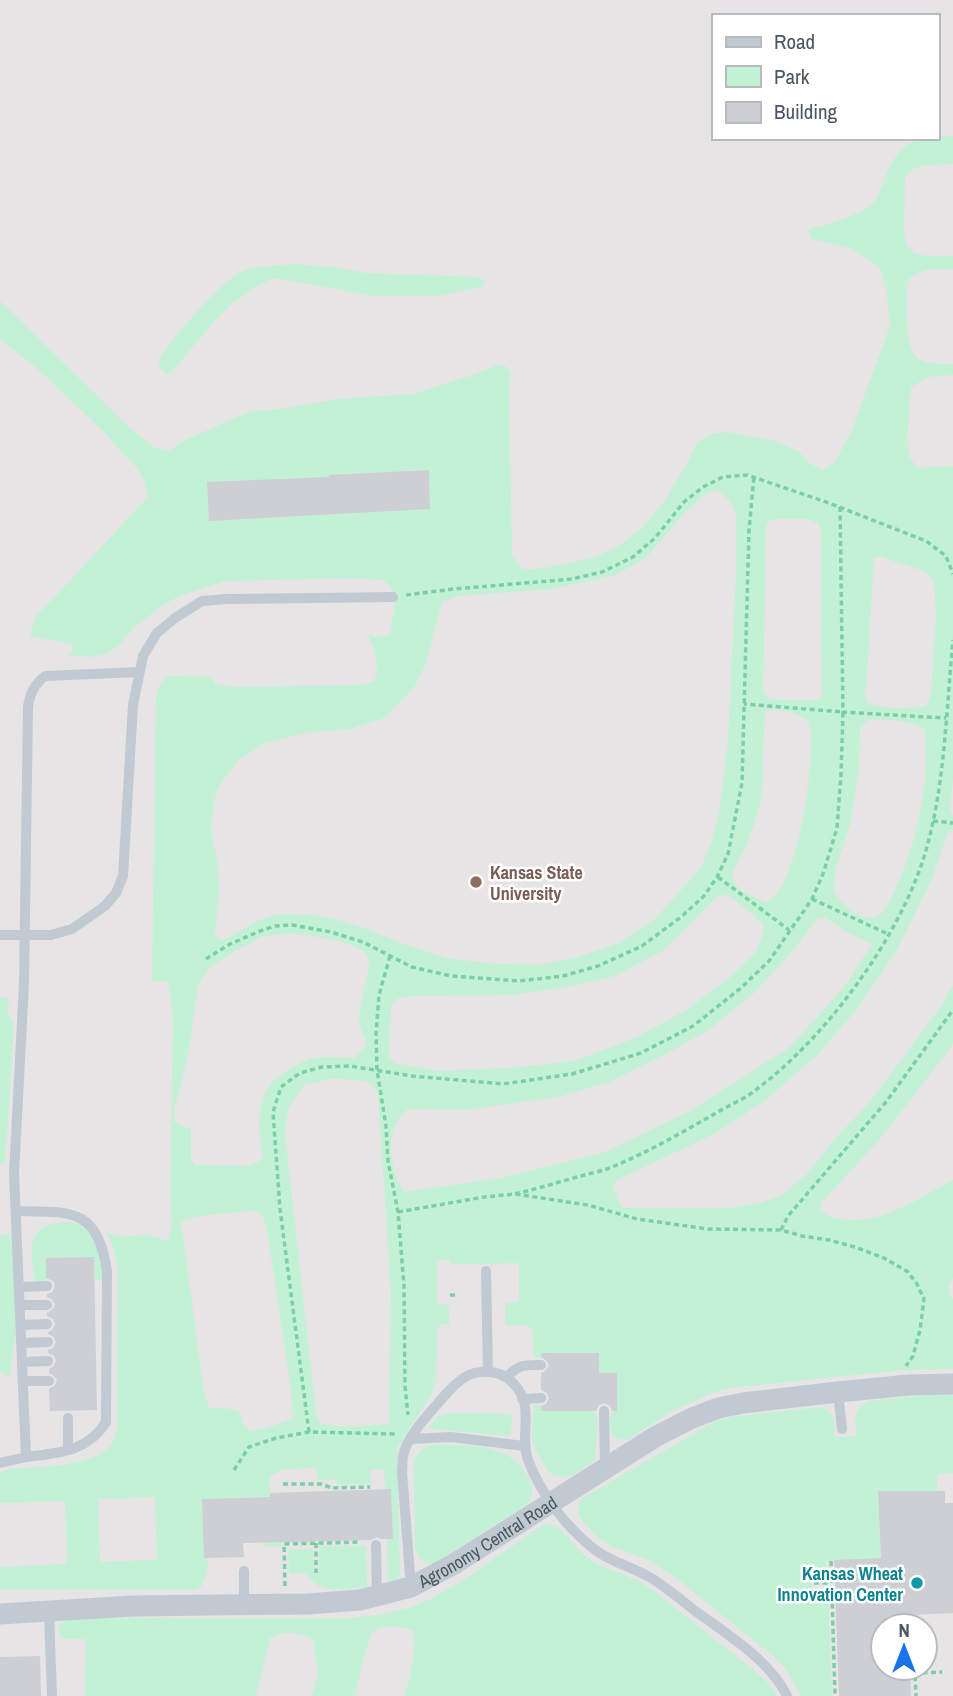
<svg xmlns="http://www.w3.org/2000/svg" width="953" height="1696" viewBox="0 0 953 1696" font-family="'Archivo Narrow',sans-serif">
<rect width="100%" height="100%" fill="#f5f3f3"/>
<path fill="#e6e4e5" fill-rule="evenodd" d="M0,0H953V1696H0ZM713,16H937V138H713ZM883,1626H925V1668H883Z"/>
<g fill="#c3f1d5" fill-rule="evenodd">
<path d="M937,136H953V164L926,165L914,168L905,177L904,232L906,244L914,253L926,256H953V269C933,269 924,267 908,280C906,293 906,306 907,320C909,358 913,365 953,364V375L928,377L911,387L907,440L909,456L917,468L953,466V778L950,810L953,816V830L948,831L931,881L897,950L855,1011L818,1054L763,1102L714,1134L627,1175L617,1180L613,1185L619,1204L625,1208H729L760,1203L782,1195L807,1174L835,1139L870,1102L942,1005L953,985V1043L951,1047L880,1139L822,1202L820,1211C863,1238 915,1200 953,1180V1278L948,1288L951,1297L953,1299V1369L904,1370L729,1388L712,1393L670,1412L627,1440L614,1438C608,1428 608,1421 613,1411H617V1373H599V1353H542L541,1358L534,1357L532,1328L524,1325H505V1303L519,1302V1263L450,1264V1260H437V1304L449,1305V1326L446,1324H440L437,1331L436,1380L431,1395L397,1448L400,1573L396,1581L388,1584L387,1539H393L391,1490L385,1489L384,1469L370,1470L371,1484L338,1485L337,1480H317V1468L282,1469L276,1474L270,1475V1542H282V1546H263L262,1497L202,1499L204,1558H208L207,1571L201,1587L194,1590H0V1567L67,1564L65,1501L0,1503V1473L7,1469C34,1467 89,1467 109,1448C114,1443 116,1435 117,1428L118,1273C116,1258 114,1245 106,1233L120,1237L147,1235L168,1241L172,1226L170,1191L173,1018L168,981L152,982L156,697C158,687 161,682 169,676L212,677L215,684L233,687L361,685L373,682C382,669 374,648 368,635L375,637L390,635L395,604L391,587L383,580L354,578L225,581L177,597L163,605L134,627L120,644L108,653L91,657L65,655L72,653L73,645C59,640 44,640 30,636L35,618L148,497L145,482L137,468L102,430L39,370L0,339V301L127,425L153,447L169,451L185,440L249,412L286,408L340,399L413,394L479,373L495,366H505L511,372L509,394L512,556L521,568L529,570L552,567L596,557L619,546L640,530L664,502L687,464L696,444L712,434L727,432L775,441L798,451L808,462L822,470L834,463L851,433L890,326L887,294L880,268L851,248L812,239L808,231C813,226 816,228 823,226C832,223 863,212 869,207C878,199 881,189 885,178C896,151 906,138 937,138ZM429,470L430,508L392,510L390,472ZM306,478L308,516L271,518L268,480ZM245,481L247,519L209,521L207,483ZM715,490L725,496L731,503L736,514V573L728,740L720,807L712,841L701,868L654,920L619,943L578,957L539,965L495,964L447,958L406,945L372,931L335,919L312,915L278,914L268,917L259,920L229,938L221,940L215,935L219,890L217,854L213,845L211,828L216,792L226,776L239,760L264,743L310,732L350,729L384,718L415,686L426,663L442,602L459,596L551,589L615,575L645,559L678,520L700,498ZM775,519H808L818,523L821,530L822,697L818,700H771L763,693L766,527L768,521ZM874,557H881L924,571L934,581L936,615L931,693L929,701L925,707C904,708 886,710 867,703L865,696L867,675ZM778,709L793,713L808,720C809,725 811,730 811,735C813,768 798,890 766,903L740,890L734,882L732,873L748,842L761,802L765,710ZM868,719C887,721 910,718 925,730C930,781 917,845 895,890C890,902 882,921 866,918C853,916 841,901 833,891L836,867L850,825L859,768L860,729ZM727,895L755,916L764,926L762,936L755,953L729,978L685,1011L637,1037L575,1061L511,1068L438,1071L394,1063L389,1056L391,1005L397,999L407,996L513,995L567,987L615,976L664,950L718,896ZM818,918H826L845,931L872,944L844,987L790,1047L692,1110L606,1152L501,1178L404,1192C389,1168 383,1129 408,1109L465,1110L558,1097L609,1082L666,1054L707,1031L755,992L789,955ZM285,934H301L330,939L346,943L364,951L370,962L358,1020L367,1044L355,1058C342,1058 329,1056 317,1058C307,1059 299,1063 291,1068C283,1074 272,1080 267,1089C256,1108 259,1138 263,1159L248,1166L195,1165L191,1159V1129L174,1122V1110L180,1089L190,1043L198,985L209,968L235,951L263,936ZM333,1078L362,1081L372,1084L378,1094L391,1293L389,1424C366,1425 340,1430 319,1422L316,1413L285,1134L288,1109L304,1085ZM254,1210L263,1216L268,1236L291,1390L293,1419L266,1428L250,1431L243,1424L239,1411L232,1409L209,1408L204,1393L181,1221C204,1213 230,1214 254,1210ZM155,1497L157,1560L100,1562L98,1499Z"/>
<path d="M292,264L332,267L366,273L474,277L486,281L482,287L436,296H374L275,278C231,293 203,336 173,370L167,375L159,367C159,361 160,357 164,352C174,336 227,276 243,271C257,266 277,266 292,264Z"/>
<path d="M0,997L8,999L9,1003L7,1010L14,1025L5,1162L0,1165Z"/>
<path d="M69,1222L80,1225L95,1237L104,1280H95L94,1257L46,1258V1281H36L34,1278C30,1244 27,1224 69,1222Z"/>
<path d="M10,1233L15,1252V1337L10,1374L5,1377V1373H0V1235Z"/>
<path d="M928,1395H953V1473L937,1474V1491L878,1492L882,1606L858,1559L825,1561L827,1573L824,1576L815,1577L812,1581V1590H828L832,1696H802L784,1667L773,1656L680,1581L649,1560L612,1547L595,1535L582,1521L578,1513V1508L581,1499L716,1421L738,1416L821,1407C835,1412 835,1424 834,1437L856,1436C856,1419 851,1409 870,1401Z"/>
<path d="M534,1405H541V1411H594L598,1419L595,1460L571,1476L566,1477L555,1476L548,1471L535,1449L532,1439Z"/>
<path d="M450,1413L510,1414L512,1420L510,1436L432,1429L429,1427L438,1416Z"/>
<path d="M432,1445C466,1445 511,1443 528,1477C533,1487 534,1494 528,1504L432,1565C422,1563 418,1557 415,1547L414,1460C419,1451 423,1448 432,1445Z"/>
<path d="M552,1524L562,1531L584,1555L597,1564L641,1582L655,1592L755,1671L770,1685L777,1696H405C410,1674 417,1653 413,1630C402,1628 384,1623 374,1631C366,1640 359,1682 355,1696H312L318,1675L313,1639C295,1632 288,1630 270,1638L256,1696H85L86,1639H64L59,1634C57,1623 66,1618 76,1618H351L378,1615L410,1608L430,1599L462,1581L543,1525Z"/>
<path d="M319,1546H366L367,1587C346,1589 318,1596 306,1573L289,1574L288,1549H313L314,1573H319Z"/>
</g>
<g fill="#cdcfd5">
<path d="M429,470L430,509L209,521L207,482L329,477V475Z"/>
<path d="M94,1257L97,1410L50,1411L49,1389L55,1385L57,1380L53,1375L49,1373V1369L53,1367L56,1361L54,1356L48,1353V1350L53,1348L56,1342L54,1337L48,1334V1332L52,1330L55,1324L53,1319L47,1316V1313L53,1309L55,1304L51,1299L47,1297V1294L52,1292L55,1286L53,1281L46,1278V1258Z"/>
<path d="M541,1353H599V1373H617V1411H612L610,1406L605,1403L599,1405L596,1411H541V1406L546,1404L549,1398L547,1393L541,1390V1373L545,1371L549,1366L547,1361L541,1357Z"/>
<path d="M391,1489L393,1539H381L377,1537L371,1540L243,1543L244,1557L204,1558L202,1499L270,1497V1493Z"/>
<path d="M878,1491H945V1503H953V1613L908,1615L909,1626H883V1668H910L911,1696H839L834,1560L881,1558Z"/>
<path d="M40,1656L41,1696H0V1657Z"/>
</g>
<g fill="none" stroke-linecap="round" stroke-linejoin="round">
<g stroke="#7ad0a6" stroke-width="3.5" stroke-dasharray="5 3.5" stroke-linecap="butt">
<path d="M840,507L843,712L946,718"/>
<path d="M406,595L454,589L572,579L602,572L633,557L655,538L684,502L703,487L723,477L747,475L829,503L926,541L946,556L953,574"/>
<path d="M933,821L953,823"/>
<path d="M718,877L789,930"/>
<path d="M812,899L888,934"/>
<path d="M390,956L379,995L376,1034L377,1070L386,1126L388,1161L398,1212L404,1286L405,1386L408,1415"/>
<path d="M206,959L230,944L260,931L275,926L292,925L331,932L363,942L412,967L451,976L519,981L563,976L598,966L642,946L681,917L704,896L717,877L728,854L742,783L749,530L754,476"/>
<path d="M515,1194C536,1189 556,1183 577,1177C587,1174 598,1172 607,1169C645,1154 681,1133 716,1113C729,1105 745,1099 757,1089C826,1037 896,942 923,860C945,792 946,711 953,640"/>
<path d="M398,1212L484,1197L515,1194L588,1205L637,1219L708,1229L781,1230L802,1236L829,1240L855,1247L884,1258L908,1272L917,1284L924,1299L920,1330L913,1356L906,1366"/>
<path d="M781,1230L788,1216L886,1102L953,1010"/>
<path d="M450,1295H455"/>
<path d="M309,1432L280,1209L273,1112L281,1087L300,1073L322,1067L350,1066L412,1076L503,1084L572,1074L641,1053L693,1026L741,988L769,961L812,899L823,874L837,828L841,774L843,712L744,704"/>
<path d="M234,1470L249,1447L276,1438L309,1432L396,1434"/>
<path d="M283,1484H321L332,1488L370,1487"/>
<path d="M316,1543V1573"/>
<path d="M831,1561L835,1696"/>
<path d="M814,1583H831"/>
<path d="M285,1586L284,1544L361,1542"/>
<path d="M911,1619V1626"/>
<path d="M913,1668L915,1674L916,1696"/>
<path d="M914,1673L942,1672"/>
</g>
<g stroke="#c1cad2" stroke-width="10">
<path d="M0,935H51L72,929L105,906L116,893L123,876L133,705L143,656L157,633L175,618L202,601L227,599L393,597"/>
<path d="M16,1211C71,1212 97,1207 107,1271L106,1422C88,1452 57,1453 26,1457"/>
<path d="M486,1271L488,1372"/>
<path d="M19,1287L47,1286"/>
<path d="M20,1305H47"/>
<path d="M21,1325L47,1324"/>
<path d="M22,1343L48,1342"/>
<path d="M23,1362L48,1361"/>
<path d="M507,1377C519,1364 524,1365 541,1365"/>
<path d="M23,1381H49"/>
<path d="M838,1392L842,1429"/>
<path d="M522,1399L541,1398"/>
<path d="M604,1411L605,1468"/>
<path d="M68,1418V1450"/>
<path d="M411,1439L451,1437L524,1446"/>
<path d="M0,1463L26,1457L14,1174L24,984L28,707C30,693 34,685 45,676L139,672"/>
<path d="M376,1545L377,1596"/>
<path d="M244,1571V1605"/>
<path d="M411,1587L402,1472C403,1467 402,1461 403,1456C407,1435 432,1411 445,1395C458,1381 469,1370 490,1372C506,1373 519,1386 524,1401C529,1420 521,1441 528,1460C541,1494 565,1526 594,1549C610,1562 633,1567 651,1578C666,1587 680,1599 694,1610C725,1633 770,1660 787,1696"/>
<path d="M49,1612L52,1696"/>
</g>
<path stroke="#c1cad2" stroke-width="21" id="s1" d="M0,1614L133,1606L307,1604L360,1600L411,1587L454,1564L655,1437L690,1419L718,1408L743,1403L838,1392L909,1385L953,1384"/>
</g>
<circle fill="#8d6e63" stroke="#fff" stroke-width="2.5" cx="476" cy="882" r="7"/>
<circle fill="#0f9aa8" stroke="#fff" stroke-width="2.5" cx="917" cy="1583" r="7"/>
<g text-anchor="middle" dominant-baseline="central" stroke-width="5" stroke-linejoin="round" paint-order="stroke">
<g font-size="18" font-weight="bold" fill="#785e54" stroke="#fff" text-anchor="start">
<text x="490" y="872">Kansas State<tspan x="490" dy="21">University</tspan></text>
</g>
<g font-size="18" fill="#4a5661" stroke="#fff">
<text stroke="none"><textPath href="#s1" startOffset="502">Agronomy Central Road</textPath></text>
</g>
<g font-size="18" font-weight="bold" fill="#0d838f" stroke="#fff" text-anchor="end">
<text x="903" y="1573">Kansas Wheat<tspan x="903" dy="21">Innovation Center</tspan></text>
</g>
</g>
<rect x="712" y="14" width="228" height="126" fill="#ffffff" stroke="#b7bbc0" stroke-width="2"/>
<rect x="726" y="37" width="35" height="10" fill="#c1cad2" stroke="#b7bbc0" stroke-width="2"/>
<text x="774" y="49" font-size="21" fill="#4a5661">Road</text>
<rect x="726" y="66" width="35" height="21" fill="#c3f1d5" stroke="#b7bbc0" stroke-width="2"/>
<text x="774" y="84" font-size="21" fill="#4a5661">Park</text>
<rect x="726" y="102" width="35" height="21" fill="#cdcfd5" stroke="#b7bbc0" stroke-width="2"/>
<text x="774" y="119" font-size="21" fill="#4a5661">Building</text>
<g transform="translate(904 1647)"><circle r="33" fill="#ffffff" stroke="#b7bbc0" stroke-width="2"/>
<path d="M0-5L12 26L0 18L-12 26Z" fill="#1a73e8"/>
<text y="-10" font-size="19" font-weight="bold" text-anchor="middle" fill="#4a5661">N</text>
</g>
</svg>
